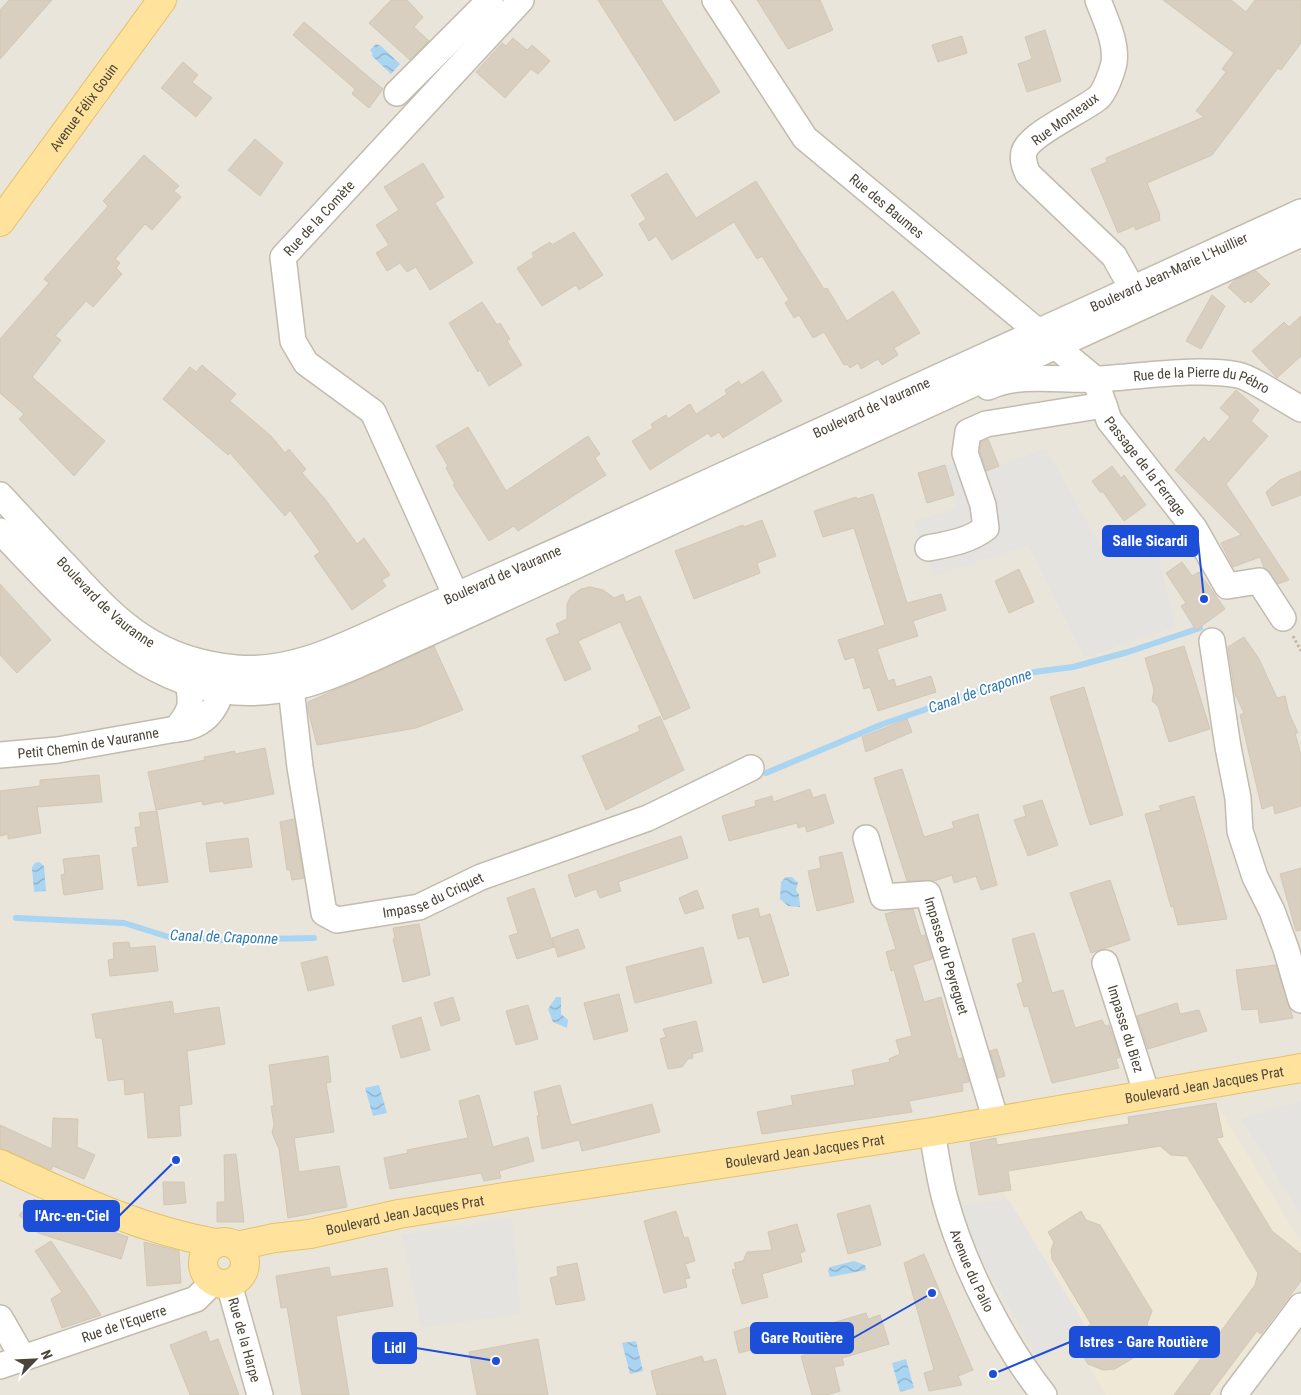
<svg xmlns="http://www.w3.org/2000/svg" width="1301" height="1395" viewBox="0 0 1301 1395" font-family="'Roboto Condensed',sans-serif">
<defs>
<pattern id="water-waves" width="16" height="10" patternUnits="userSpaceOnUse" patternTransform="scale(1.25)"><rect width="16" height="10" fill="#a9d4f2"/><path d="M0 5q4-4 8 0t8 0" fill="none" stroke="#8caec5"/></pattern>
</defs>
<rect width="100%" height="100%" fill="#f6f3ec"/>
<rect fill="#eae5da" x="0" y="0" width="1301" height="1395"/>
<path fill="#efe8d6" d="M1216,1103L1301,1243V1281L1216,1395H1106L1072,1337L1003,1192L979,1195L970,1143Z"/>
<g fill="#e5e3e0">
<path d="M1046,448L1106,556L1156,547L1176,627L1084,658L1028,545L933,576L914,522L958,508L945,465L975,457L981,473Z"/>
<path d="M1301,1101V1214L1241,1119Z"/>
<path d="M1009,1200L1086,1327L1039,1361L973,1243L962,1207L965,1205Z"/>
<path d="M512,1218L521,1314L421,1327L402,1235Z"/>
</g>
<g fill="url(#water-waves)">
<path d="M376,44L381,46L400,64L391,74L371,55L373,54L370,50Z"/>
<path d="M39,862L44,866L46,891L34,892L32,867L35,863Z"/>
<path d="M786,877H792L798,883L796,890L799,895L800,907L788,906L780,899L781,882Z"/>
<path d="M556,997H561V1014L568,1020L567,1028L553,1022L548,1009Z"/>
<path d="M379,1085L387,1113L373,1116L365,1088Z"/>
<path d="M854,1261L865,1265L866,1270L830,1277L828,1271L830,1267Z"/>
<path d="M636,1341L643,1371L630,1374L622,1343Z"/>
<path d="M906,1359L914,1388L900,1392L892,1363Z"/>
</g>
<g fill="none" stroke-linecap="round" stroke-linejoin="round">
<g stroke="#a9d4f2" stroke-width="6">
<path d="M766,773L883,724L1034,672L1073,667L1128,652L1200,628"/>
<path d="M16,918L124,923L169,937L220,940L314,938"/>
</g>
</g>
<g fill="#d8cfc1" stroke="#d3c7b4">
<path d="M9,0H52L0,59V10Z"/>
<path d="M391,0H407L423,17L414,27L429,41L410,60L369,23Z"/>
<path d="M598,0H661L720,92L675,121Z"/>
<path d="M757,0H820L833,30L788,49Z"/>
<path d="M1163,0H1231L1246,12L1255,0H1301V43L1281,70L1278,68L1212,155L1147,183L1160,215L1159,216L1160,220L1136,230L1134,226L1118,233L1091,169L1107,162L1106,158L1204,117L1196,111L1226,72L1222,69L1234,53Z"/>
<path d="M304,22L383,89L369,108L352,94L355,89L293,35Z"/>
<path d="M1045,30L1061,81L1027,92L1018,64L1032,59L1025,37Z"/>
<path d="M962,36L967,53L938,62L932,45Z"/>
<path d="M513,38L527,50L532,45L550,61L538,74L531,69L505,98L476,72L502,43L506,46Z"/>
<path d="M183,62L198,75L192,82L212,98L196,117L161,88Z"/>
<path d="M255,139L283,163L260,196L228,170Z"/>
<path d="M144,155L179,186L174,191L181,197L152,230L145,224L115,259L120,263L116,268L122,274L93,307L86,301L55,336L61,340L32,377L105,441L74,476L19,419L24,414L0,393V339L49,283L44,279L108,206L103,201Z"/>
<path d="M423,163L444,197L435,203L473,263L430,290L416,267L407,272L400,263L387,271L376,253L389,245L376,225L399,210L384,187Z"/>
<path d="M667,173L696,218L756,181L824,289L827,288L847,321L893,291L920,333L894,348L898,355L882,365L878,359L861,369L858,363L850,368L847,364L844,365L824,332L813,338L799,315L794,318L785,303L789,300L762,256L757,259L734,222L672,260L656,236L649,241L639,224L646,219L631,195Z"/>
<path d="M574,232L603,275L579,290L576,285L542,306L517,268L534,257L532,253L550,242L552,245Z"/>
<path d="M1256,271L1270,284L1251,303L1248,300L1245,303L1228,287L1235,280Z"/>
<path d="M1212,295L1225,306L1201,349L1186,341Z"/>
<path d="M482,302L497,325L500,323L510,339L507,341L522,365L489,386L480,370L478,372L449,323Z"/>
<path d="M1301,316V356L1277,378L1252,351L1284,322L1289,327Z"/>
<path d="M202,365L236,394L230,401L271,436L285,453L289,449L299,461L306,469L302,473L325,499L357,544L364,538L390,575L382,580L386,586L352,610L314,556L320,552L290,510L285,516L230,453L228,455L163,399L190,367L196,372Z"/>
<path d="M763,371L782,401L723,438L719,432L711,437L708,433L650,470L632,441L653,428L651,424L666,415L668,419L690,404L696,414L727,394L725,390L739,381L741,385Z"/>
<path d="M1236,390L1259,410L1251,421L1268,436L1226,484L1289,580L1278,584L1264,568L1260,557L1233,567L1221,543L1241,535L1175,470L1204,437L1209,442L1230,417L1220,408Z"/>
<path d="M468,427L506,491L588,436L600,454L595,458L606,475L518,531L514,526L489,541L453,485L455,484L446,468L448,466L436,446Z"/>
<path d="M988,439L999,466L986,471L980,452L981,442Z"/>
<path d="M945,465L954,495L927,503L918,473Z"/>
<path d="M1112,466L1121,478L1124,475L1146,505L1124,521L1103,492H1100L1092,481Z"/>
<path d="M1301,471V495L1272,506L1266,492L1280,480Z"/>
<path d="M873,494L907,603L941,594L946,610L913,621L918,636L877,649L888,681L894,679L896,687L931,676L936,692L878,711L870,687L864,689L854,657L845,660L838,640L885,625L854,528L823,537L814,511L856,497L857,499Z"/>
<path d="M762,520L776,556L757,563L760,573L694,599L675,551L743,525L744,527Z"/>
<path d="M1182,562L1192,576L1199,572L1225,609L1196,630L1181,606L1186,603L1166,573Z"/>
<path d="M1019,569L1034,602L1009,613L995,581Z"/>
<path d="M0,584L51,640L17,673L0,655Z"/>
<path d="M590,587L603,590L614,598L623,594L626,602L640,596L690,708L664,720L620,622L578,641L591,669L565,681L546,639L560,633L556,624L567,619V604L571,596L581,589Z"/>
<path d="M1244,637L1259,659L1277,698L1285,696L1289,713L1298,733H1295L1301,755V806L1275,814L1273,805L1262,809L1240,715L1244,713L1235,694L1228,647Z"/>
<path d="M434,646L463,710L416,728L317,745L308,710V702Z"/>
<path d="M1184,646L1210,729L1169,742L1158,706L1152,701L1154,690L1145,658Z"/>
<path d="M1084,687L1123,815L1090,825L1050,697Z"/>
<path d="M660,716L684,770L606,810L582,756L640,731L638,726Z"/>
<path d="M907,719L912,732L866,752L862,737Z"/>
<path d="M265,748L274,794L224,804L223,801L203,805L202,801L156,810L148,772L205,760L204,757L215,755L235,751V754Z"/>
<path d="M902,769L924,837L954,828L952,822L978,814L997,885L981,890L976,876L954,883L952,875L934,881H907L874,778Z"/>
<path d="M99,775L102,802L37,807L41,833L8,839V834L0,836V791L40,786V780Z"/>
<path d="M810,789L813,798L825,794L834,823L807,832L805,826L798,828L797,823L729,841L722,816L756,806L755,801L772,796L773,802Z"/>
<path d="M1194,796L1227,919L1178,925L1173,906L1171,907L1145,814L1161,810L1159,806Z"/>
<path d="M1042,800L1058,845L1028,856L1014,820L1026,816L1023,806Z"/>
<path d="M157,811L168,882L138,886L132,848L138,847L135,827H141L139,813Z"/>
<path d="M294,819L304,878L292,880L290,870H287L280,822Z"/>
<path d="M681,836L688,858L618,882L621,891L600,898L596,889L575,897L568,875Z"/>
<path d="M248,838L252,867L210,872L206,843Z"/>
<path d="M842,852L854,902L817,911L808,871L821,868L819,857Z"/>
<path d="M99,855L103,889L64,895L61,875L65,874L63,859Z"/>
<path d="M1301,868V930L1296,931L1280,874Z"/>
<path d="M1110,880L1130,940L1091,953L1070,893Z"/>
<path d="M534,888L554,947L517,959L509,936L518,933L507,898Z"/>
<path d="M697,890L704,908L685,914L679,898Z"/>
<path d="M758,908L760,917L770,914L789,975L763,983L749,936L738,939L732,915Z"/>
<path d="M913,909L921,936L925,935L932,959L913,965L924,1002L941,997L958,1059L962,1058L969,1082L962,1083L963,1091L909,1101L912,1112L762,1134L757,1112L793,1105L791,1096L855,1085L852,1070L890,1062L889,1059L900,1054L896,1040L912,1036L894,970L891,971L886,952L896,949L885,914L896,911Z"/>
<path d="M419,924L430,975L403,982L393,939L395,938L393,928Z"/>
<path d="M578,929L585,948L558,957L552,938Z"/>
<path d="M1034,933L1052,993L1063,990L1075,1028L1102,1020L1105,1026L1109,1025L1120,1057L1116,1059L1119,1068L1052,1083L1028,1006L1024,1007L1017,984L1023,982L1012,939Z"/>
<path d="M129,942L130,948L155,946L158,971L110,976L108,960L114,959L113,943Z"/>
<path d="M703,947L712,983L635,1003L626,967Z"/>
<path d="M327,956L334,985L308,991L301,963Z"/>
<path d="M1276,965L1293,1018L1260,1023L1258,1009L1242,1010L1236,970Z"/>
<path d="M619,994L628,1031L594,1040L584,1003Z"/>
<path d="M453,997L460,1020L441,1026L434,1003Z"/>
<path d="M172,1001L174,1014L219,1007L225,1044L187,1051L192,1104L179,1106L181,1136L148,1138L144,1092L125,1095L124,1079L108,1081L102,1038H96L92,1014Z"/>
<path d="M1177,1003L1180,1014L1199,1010L1207,1031L1148,1049L1137,1016Z"/>
<path d="M528,1005L538,1039L516,1045L506,1011Z"/>
<path d="M421,1017L430,1050L401,1058L392,1026Z"/>
<path d="M696,1021L703,1051L692,1054L693,1058L688,1059L682,1067L668,1069L660,1039L666,1037L663,1029Z"/>
<path d="M997,1049L1005,1076L998,1078L990,1051Z"/>
<path d="M328,1056L331,1082L326,1083L334,1132L294,1138L299,1172L339,1166L347,1207L288,1218L279,1149L272,1133L274,1125L271,1106H274L269,1065Z"/>
<path d="M560,1085L571,1125L652,1104L660,1132L582,1151L579,1140L542,1149L537,1116H539L534,1092Z"/>
<path d="M479,1095L493,1147L528,1137L534,1161L499,1171L501,1178L484,1181L481,1173L390,1189L384,1158L408,1153L407,1150L468,1138L459,1101Z"/>
<path d="M1216,1103L1223,1137L1216,1138L1272,1231L1301,1254V1281L1261,1334L1257,1331L1209,1395H1174L1255,1285L1258,1273L1187,1156L1171,1155L1160,1146L1008,1171L1011,1190L979,1195L970,1143L996,1138L997,1145L1129,1124L1128,1117Z"/>
<path d="M53,1118L78,1119L77,1147L95,1155L84,1179L53,1166L51,1170L0,1148V1125L52,1149Z"/>
<path d="M236,1154L244,1222H217V1202H225L224,1155Z"/>
<path d="M163,1182H184L186,1203L164,1205Z"/>
<path d="M34,1199L76,1219L128,1237L121,1259L38,1233L19,1215Z"/>
<path d="M870,1205L881,1245L848,1254L837,1214Z"/>
<path d="M676,1211L684,1238L688,1237L695,1261L685,1264L690,1278L685,1279L687,1287L664,1293L644,1221Z"/>
<path d="M1081,1211L1086,1220L1100,1225L1152,1311L1147,1324L1152,1334L1144,1338L1140,1354L1115,1369L1103,1370L1088,1364L1072,1337L1091,1324L1052,1259L1051,1250L1054,1242L1048,1232Z"/>
<path d="M797,1224L805,1251L800,1253L802,1262L762,1274L768,1297L742,1304L732,1270L736,1269L734,1263L743,1261L747,1252L772,1250L768,1232Z"/>
<path d="M51,1241L86,1292L101,1315L62,1328L51,1299L62,1292L35,1251Z"/>
<path d="M144,1242L179,1251L181,1283L147,1286Z"/>
<path d="M924,1254L973,1370L958,1376L962,1385L929,1391L924,1373L934,1370L904,1263Z"/>
<path d="M577,1263L585,1300L556,1305L550,1278L558,1276L557,1267Z"/>
<path d="M329,1267L331,1277L387,1268L393,1306L336,1316L349,1395H302L287,1307L281,1308L276,1276Z"/>
<path d="M866,1313L868,1319L880,1315L889,1344L842,1358L844,1365L834,1367L840,1391L827,1395H812L801,1356L828,1348L822,1326Z"/>
<path d="M749,1327L755,1349L739,1353L734,1332Z"/>
<path d="M206,1331L210,1342L218,1339L239,1395H190L170,1345Z"/>
<path d="M538,1339L548,1395H477L469,1352Z"/>
<path d="M702,1356L704,1362L716,1359L726,1395H657L651,1371Z"/>
</g>
<g fill="none" stroke-linecap="round" stroke-linejoin="round">
<g stroke="#c2bbae" stroke-width="28">
<g id="minor">
<path id="s1" d="M715,0L805,138L1095,379"/>
<path d="M1098,0C1105,19 1117,42 1114,63C1112,72 1105,92 1098,98C1082,111 1029,134 1024,152C1022,161 1025,167 1028,174L1114,256L1132,288"/>
<path d="M397,93L490,0"/>
<path id="s2" d="M1095,379L1109,420L1194,528L1227,586L1259,581L1283,618"/>
<path id="s3" d="M988,387C1022,372 1061,381 1097,379C1140,377 1196,367 1238,375C1250,377 1288,402 1301,409"/>
<path id="s4" d="M0,495C23,520 46,545 70,570C120,625 158,661 236,668C299,674 360,637 416,613C479,585 542,558 605,529C837,423 1069,318 1301,212"/>
<path d="M0,531C83,617 165,720 300,686C325,680 350,668 374,658L1301,234"/>
<path d="M928,548C949,544 969,541 986,528L983,505L965,453L968,432L986,424L1104,405"/>
<path id="s5" d="M456,596L373,412L306,363L293,341L283,257L521,0"/>
<path d="M1212,641L1228,747L1238,798L1240,831L1255,877L1272,911L1286,949L1301,1000"/>
<path d="M188,671C188,702 198,703 176,729C206,727 221,706 223,677"/>
<path id="s6" d="M291,688L300,767L324,913L337,920L419,907L481,877L648,818L751,768"/>
<path id="s7" d="M0,755L58,750L176,729"/>
<path id="s8" d="M866,838L883,897L928,894L996,1121"/>
<path id="s9" d="M1105,963L1147,1095"/>
<path id="s10" d="M932,1132C936,1154 939,1177 945,1199C962,1263 1003,1344 1044,1395"/>
<path id="s11" d="M229,1284L260,1395"/>
<path d="M0,1318L23,1358"/>
<path id="s12" d="M0,1366L196,1299L214,1281"/>
<path d="M1234,1395L1301,1306"/>
</g>
</g>
<g stroke="#e6c16a" stroke-width="30">
<g id="major">
<path id="s13" d="M0,222L162,0"/>
<path d="M0,1164C73,1197 135,1228 215,1243"/>
<circle cx="224" cy="1263" r="21"/>
<path id="s14" d="M237,1246L274,1238L310,1234L399,1214L510,1196L932,1132L1301,1068"/>
</g>
</g>
<path stroke="#c4b79f" stroke-width="3" stroke-dasharray="2.5 2.5" stroke-linecap="butt" d="M1293,636L1301,651"/>
<use href="#minor" stroke="#fff" stroke-width="25"/>
<use href="#major" stroke="#ffe39c" stroke-width="28"/>
</g>
<g text-anchor="middle" dominant-baseline="central" stroke-width="4" stroke-linejoin="round" paint-order="stroke">
<g font-size="14" fill="#4b4439" stroke="#fff">
<text stroke="none"><textPath href="#s13" startOffset="142">Avenue Félix Gouin</textPath></text>
<text transform="translate(1065 119) rotate(-36)">Rue Monteaux</text>
<text stroke="none"><textPath href="#s1" startOffset="271">Rue des Baumes</textPath></text>
<text stroke="none"><textPath href="#s5" startOffset="448">Rue de la Comète</textPath></text>
<text stroke="none"><textPath href="#s4" startOffset="1318">Boulevard Jean-Marie L'Huillier</textPath></text>
<text stroke="none"><textPath href="#s3" startOffset="216">Rue de la Pierre du Pébro</textPath></text>
<text stroke="none"><textPath href="#s4" startOffset="991">Boulevard de Vauranne</textPath></text>
<text stroke="none"><textPath href="#s2" startOffset="102">Passage de la Ferrage</textPath></text>
<text stroke="none"><textPath href="#s4" startOffset="586">Boulevard de Vauranne</textPath></text>
<text stroke="none"><textPath href="#s4" startOffset="151">Boulevard de Vauranne</textPath></text>
<text stroke="none"><textPath href="#s7" startOffset="89">Petit Chemin de Vauranne</textPath></text>
<text stroke="none"><textPath href="#s6" startOffset="342">Impasse du Criquet</textPath></text>
<text stroke="none"><textPath href="#s8" startOffset="171">Impasse du Peyreguet</textPath></text>
<text stroke="none"><textPath href="#s9" startOffset="69">Impasse du Biez</textPath></text>
<text stroke="none"><textPath href="#s14" startOffset="981">Boulevard Jean Jacques Prat</textPath></text>
<text stroke="none"><textPath href="#s14" startOffset="576">Boulevard Jean Jacques Prat</textPath></text>
<text stroke="none"><textPath href="#s14" startOffset="171">Boulevard Jean Jacques Prat</textPath></text>
<text stroke="none"><textPath href="#s10" startOffset="145">Avenue du Palio</textPath></text>
<text stroke="none"><textPath href="#s12" startOffset="131">Rue de l'Equerre</textPath></text>
<text stroke="none"><textPath href="#s11" startOffset="58">Rue de la Harpe</textPath></text>
</g>
<g font-size="15" font-style="italic" fill="#2e7ab2" stroke="#fff">
<text transform="translate(980 691) rotate(-19)">Canal de Craponne</text>
<text transform="translate(224 937) rotate(2)">Canal de Craponne</text>
</g>
</g>
<path fill="none" stroke="#1d4ed8" stroke-width="2" d="M1204 599L1198 541M176 1160L119 1216M932 1293L853 1338M993 1374L1070 1342M496 1361L416 1348"/>
<g fill="#1d4ed8" stroke="#fff" stroke-width="2">
<circle cx="1204" cy="599" r="5"/>
<circle cx="176" cy="1160" r="5"/>
<circle cx="932" cy="1293" r="5"/>
<circle cx="993" cy="1374" r="5"/>
<circle cx="496" cy="1361" r="5"/>
</g>
<g fill="#1d4ed8" stroke="#1d4ed8" stroke-width="2">
<rect x="1103" y="526" width="95" height="30" rx="5"/>
<rect x="24" y="1201" width="95" height="30" rx="5"/>
<rect x="751" y="1323" width="102" height="30" rx="5"/>
<rect x="1070" y="1327" width="149" height="30" rx="5"/>
<rect x="373" y="1333" width="43" height="30" rx="5"/>
</g>
<g font-size="15" text-anchor="middle" font-weight="bold" fill="#fff">
<text x="1150" y="546">Salle Sicardi</text>
<text x="72" y="1221">l'Arc-en-Ciel</text>
<text x="802" y="1343">Gare Routière</text>
<text x="1144" y="1347">Istres - Gare Routière</text>
<text x="395" y="1353">Lidl</text>
</g>
<g transform="translate(35 1360) rotate(66)" stroke="#ffffff" stroke-width="4" paint-order="stroke">
<path d="M0-4L9 19L0 12L-9 19Z" fill="#4b4439"/>
<text y="-8" font-size="14" font-weight="bold" text-anchor="middle" fill="#4b4439">N</text>
</g>
</svg>
